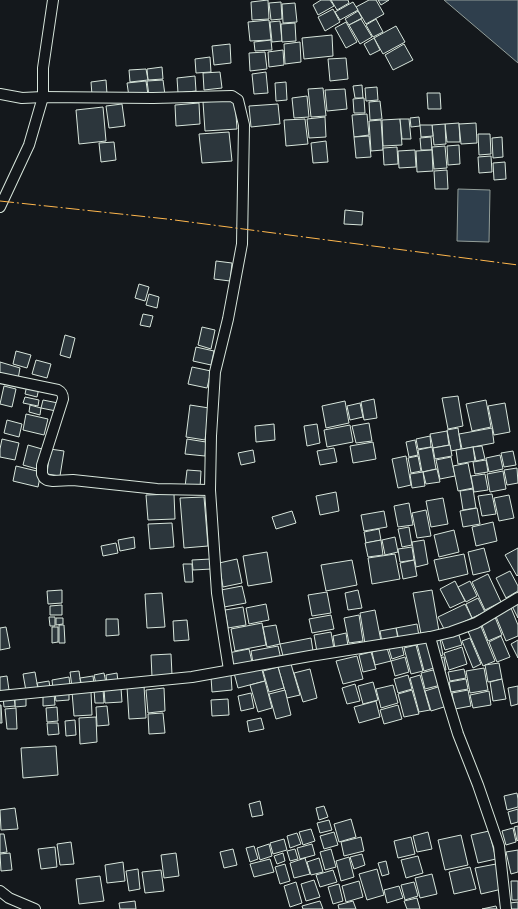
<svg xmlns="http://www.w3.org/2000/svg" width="518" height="909" viewBox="0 0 518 909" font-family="Mulish,sans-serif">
<rect width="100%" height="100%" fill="#14181c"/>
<g fill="#2f3f4d" stroke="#939e99">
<path d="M444,0H518V63Z"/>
<path d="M458,189L490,190L489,242L457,241Z"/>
</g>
<g fill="#2c363c" stroke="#d8e6dc">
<path d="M268,0L269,19L252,20L251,2Z"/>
<path d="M321,0H330L334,6L318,15L313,5Z"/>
<path d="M331,0H348L349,3L337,10Z"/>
<path d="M369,0H376L384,14L366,24L356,7Z"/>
<path d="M378,0H389L381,5Z"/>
<path d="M281,2L282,19L271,20L269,3Z"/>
<path d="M353,2L358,10L340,20L335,12Z"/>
<path d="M295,3L297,22L283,23L282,4Z"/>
<path d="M333,9L340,22L325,31L318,17Z"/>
<path d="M358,11L362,18L349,25L345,19Z"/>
<path d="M361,19L372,37L360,44L349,25Z"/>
<path d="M376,19L383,32L373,37L366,25Z"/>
<path d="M269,20L271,40L250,41L248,22Z"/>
<path d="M280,21L282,41L272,42L270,22Z"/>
<path d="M346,22L357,42L346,48L335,28Z"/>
<path d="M295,23L296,41L282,42L281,24Z"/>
<path d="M396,26L405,42L383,54L374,38Z"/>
<path d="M332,35L333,56L304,59L302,38Z"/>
<path d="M374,38L380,50L370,55L364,44Z"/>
<path d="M271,40L272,50L255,51L254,42Z"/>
<path d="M300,42L301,62L285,64L284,44Z"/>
<path d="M230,44L231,63L214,65L212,46Z"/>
<path d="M404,44L413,60L393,70L385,55Z"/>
<path d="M283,50L284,65L269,67L268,52Z"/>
<path d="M265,52L267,69L250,71L249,53Z"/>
<path d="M210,57L211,72L196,73L195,59Z"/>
<path d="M346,58L348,79L330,81L328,59Z"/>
<path d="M162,67L163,79L148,80L147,69Z"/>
<path d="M146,69L148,80L130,82L129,70Z"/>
<path d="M220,72L222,88L204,90L203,73Z"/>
<path d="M266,72L268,93L254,94L252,74Z"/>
<path d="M195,76L196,91L178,93L177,78Z"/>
<path d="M106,80L107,94L92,95L91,82Z"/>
<path d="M163,80L165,95L149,96L147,81Z"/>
<path d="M146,81L148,95L129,97L127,83Z"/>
<path d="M286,82L287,100L276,101L275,83Z"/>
<path d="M362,85L363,98H355L353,86Z"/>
<path d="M377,87L378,100L366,101L365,88Z"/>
<path d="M323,88L326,116L311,117L308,89Z"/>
<path d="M345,89L347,109L327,111L325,90Z"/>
<path d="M427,93H440L441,109H428Z"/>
<path d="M307,96L309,117L294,118L292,98Z"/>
<path d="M364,98L365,113H354L353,99Z"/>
<path d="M235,100L237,129L205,131L203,102Z"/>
<path d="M380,101L382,119L370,120L369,102Z"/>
<path d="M199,103L200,124L176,126L175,105Z"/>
<path d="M122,104L125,126L109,128L106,106Z"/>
<path d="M278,104L280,124L251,127L249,106Z"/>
<path d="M103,107L106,141L79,144L76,110Z"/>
<path d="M367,114L369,135L354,137L352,115Z"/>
<path d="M325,117L326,137L309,138L307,119Z"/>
<path d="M419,117L420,126L411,127L410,118Z"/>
<path d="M305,119L308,144L286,146L284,120Z"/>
<path d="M400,119L402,145L383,146L382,120Z"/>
<path d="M400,119H409L411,139H402Z"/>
<path d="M381,120L383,150L371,151L369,121Z"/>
<path d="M459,123L460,142H447L445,124Z"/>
<path d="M476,123L477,143L461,144L459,124Z"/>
<path d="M445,124L446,144L434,145L432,125Z"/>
<path d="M420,125H432L433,136L421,137Z"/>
<path d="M229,132L232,161L202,163L199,134Z"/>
<path d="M478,134H490L491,154L479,155Z"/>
<path d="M369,136L371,157L356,158L354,137Z"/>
<path d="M431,137L432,150H421L420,138Z"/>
<path d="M502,137L503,157L493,158L492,138Z"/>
<path d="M326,141L328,162L313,163L311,143Z"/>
<path d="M114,142L116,160L101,162L99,143Z"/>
<path d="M459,145L460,164L448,165L447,146Z"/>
<path d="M445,146L447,168L434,169L432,147Z"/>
<path d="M397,147L398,164L384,165L383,148Z"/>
<path d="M415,150L416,167L399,168L398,151Z"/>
<path d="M432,150L433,171L417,172L416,151Z"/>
<path d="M491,156L492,172L479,173L478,157Z"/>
<path d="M505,162L506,179L494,180L493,163Z"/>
<path d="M447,170L448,189H435L434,171Z"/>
<path d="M345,210L363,212L362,225L344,224Z"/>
<path d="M216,261L232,263L230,281L214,279Z"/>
<path d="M139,284L149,287L145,301L135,298Z"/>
<path d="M149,294L159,297L157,308L146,305Z"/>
<path d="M143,314L153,316L150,327L140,325Z"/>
<path d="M202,327L215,330L211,349L198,345Z"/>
<path d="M65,335L75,338L70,358L60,355Z"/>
<path d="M196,347L214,351L211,365L193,361Z"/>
<path d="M16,351L31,355L27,368L13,364Z"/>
<path d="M36,360L51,364L47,378L32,374Z"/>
<path d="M0,362L20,368L18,379L0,374Z"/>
<path d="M192,367L211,371L207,388L188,384Z"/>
<path d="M27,385L39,388L37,397L25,394Z"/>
<path d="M4,386L16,389L12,407L0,404Z"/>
<path d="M458,396L463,426L448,429L442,398Z"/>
<path d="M25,397L39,400L38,406L23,403Z"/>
<path d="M374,399L377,418L364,420L361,402Z"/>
<path d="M43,400L58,403L56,411L41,408Z"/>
<path d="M486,400L491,427L472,431L466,404Z"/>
<path d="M345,401L349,423L326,428L322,406Z"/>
<path d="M360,403L363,417L350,420L347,406Z"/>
<path d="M505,403L510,432L494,435L488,406Z"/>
<path d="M30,405L41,408L40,415L29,412Z"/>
<path d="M190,405L209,408L205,440L186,437Z"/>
<path d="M26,414L48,419L44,435L23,430Z"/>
<path d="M7,420L22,424L19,437L4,433Z"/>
<path d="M369,423L372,441L356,443L352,426Z"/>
<path d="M274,424L275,440L256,442L255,426Z"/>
<path d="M317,424L320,443L307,446L304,426Z"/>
<path d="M350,425L353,442L327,447L324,430Z"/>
<path d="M458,428L461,449L451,451L447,430Z"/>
<path d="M492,428L494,443L462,449L459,434Z"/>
<path d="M447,431L449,445L433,448L430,434Z"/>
<path d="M430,436L431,447L418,449L416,439Z"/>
<path d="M2,439L19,443L15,460L0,457V449Z"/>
<path d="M187,439L206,442L205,456L185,454Z"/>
<path d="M415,440L418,455L409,457L406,442Z"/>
<path d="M373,442L376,459L353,463L350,446Z"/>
<path d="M28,445L42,449L37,469L23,465Z"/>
<path d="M450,445L452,456L435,459L433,448Z"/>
<path d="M482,446L485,459L476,461L473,447Z"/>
<path d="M432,447L436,469L422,472L418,450Z"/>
<path d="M473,447L475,461L458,464L456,450Z"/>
<path d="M334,448L337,462L320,465L317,451Z"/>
<path d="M50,449L64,451L60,476L47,474Z"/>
<path d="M253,450L255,462L241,465L238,453Z"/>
<path d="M513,451L516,465L504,467L501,453Z"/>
<path d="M500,455L503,469L489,472L486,458Z"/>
<path d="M406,456L411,485L398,488L392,459Z"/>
<path d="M418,456L421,471L411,473L408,458Z"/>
<path d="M451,457L455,476L440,479L436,460Z"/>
<path d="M486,460L488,472L475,474L473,462Z"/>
<path d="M468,463L473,488L458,491L453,466Z"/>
<path d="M16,466L41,472L38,487L13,481Z"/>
<path d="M517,468L518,483L507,485L504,470Z"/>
<path d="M437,469L440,482L426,484L423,472Z"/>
<path d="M187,470L201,471L200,488L185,487Z"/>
<path d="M503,471L506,489L490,492L487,474Z"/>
<path d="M423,472L425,486L412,488L410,474Z"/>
<path d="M485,474L488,490L474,492L471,476Z"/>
<path d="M473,489L476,508L463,510L460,491Z"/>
<path d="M336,492L339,511L320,515L316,496Z"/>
<path d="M174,494L175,519L148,520L146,495Z"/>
<path d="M492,494L496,514L482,516L478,496Z"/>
<path d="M509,495L514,518L499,521L494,498Z"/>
<path d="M204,497L208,546L184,548L180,498Z"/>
<path d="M443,498L448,524L431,527L426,501Z"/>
<path d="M409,503L413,525L398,527L394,506Z"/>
<path d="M477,508L480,524L463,527L460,511Z"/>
<path d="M426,510L431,536L417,538L412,513Z"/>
<path d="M292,511L296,523L276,529L272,517Z"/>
<path d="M384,511L387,527L364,531L361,515Z"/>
<path d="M493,522L497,541L476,546L472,527Z"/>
<path d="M172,523L174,547L150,549L148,524Z"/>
<path d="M409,527L412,545L402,547L398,529Z"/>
<path d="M379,529L381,540L366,543L364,532Z"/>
<path d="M454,530L459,552L439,557L434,535Z"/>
<path d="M134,537L135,548L120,551L118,540Z"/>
<path d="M395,537L398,552L385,555L382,540Z"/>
<path d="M381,540L383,555L368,557L365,543Z"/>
<path d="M424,540L428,564L416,567L412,542Z"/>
<path d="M116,543L118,553L103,556L101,546Z"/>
<path d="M412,547L414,560L400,562L398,549Z"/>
<path d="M484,548L490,571L473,575L468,552Z"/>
<path d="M518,548V575L517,576L505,555Z"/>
<path d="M267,552L272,582L248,586L243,556Z"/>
<path d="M395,554L400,579L372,584L368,558Z"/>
<path d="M464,554L468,574L439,581L434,560Z"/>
<path d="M211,559L212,569L193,570L192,560Z"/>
<path d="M237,559L242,583L223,587L219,563Z"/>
<path d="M352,560L357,585L326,591L321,565Z"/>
<path d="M414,560L417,576L403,579L400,563Z"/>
<path d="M183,564H192L193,582H185Z"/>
<path d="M510,571L518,586V591L506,598L496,578Z"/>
<path d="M488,574L501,602L485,610L472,582Z"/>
<path d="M455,581L465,601L450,608L440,589Z"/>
<path d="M470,581L477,596L466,602L458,587Z"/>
<path d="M242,586L246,603L224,607L221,590Z"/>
<path d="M62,590V603L48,604L47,591Z"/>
<path d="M358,590L362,608L348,610L345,593Z"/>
<path d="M432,590L439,631L421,634L413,593Z"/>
<path d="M327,592L331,613L312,616L308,595Z"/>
<path d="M162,593L165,627L147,628L145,594Z"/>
<path d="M478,598L485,612L472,618L466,604Z"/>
<path d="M518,603V618L512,606Z"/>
<path d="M266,604L269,620L249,624L246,608Z"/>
<path d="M465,604L472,618L445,631L438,617Z"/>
<path d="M62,605V615H50V606Z"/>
<path d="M243,607L246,625L228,628L225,610Z"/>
<path d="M511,608L518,625V636L506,641L495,614Z"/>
<path d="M375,610L381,641L365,644L360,613Z"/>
<path d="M331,615L334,629L312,633L309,619Z"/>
<path d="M359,615L363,641L349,643L344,618Z"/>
<path d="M49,617H55V626H50Z"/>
<path d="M495,617L502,635L488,641L481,623Z"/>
<path d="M56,618H63V624L56,625Z"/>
<path d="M106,619H118L119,635L106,636Z"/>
<path d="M187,620L189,640L174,641L173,621Z"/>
<path d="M262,623L266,645L235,651L231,629Z"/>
<path d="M417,624L419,636L399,640L396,628Z"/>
<path d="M480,624L495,661L483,666L467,629Z"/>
<path d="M59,625H64L65,643H59Z"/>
<path d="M276,625L280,644L267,647L263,627Z"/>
<path d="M6,627L10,648L0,650V628Z"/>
<path d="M52,627H58V642L52,643Z"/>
<path d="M396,628L398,639L382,642L380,631Z"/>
<path d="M331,632L334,649L317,652L314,635Z"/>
<path d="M458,632L462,645L445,650L441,638Z"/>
<path d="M346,633L348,646L335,649L333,636Z"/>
<path d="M501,636L510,657L497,662L489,642Z"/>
<path d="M311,638L313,651L283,656L280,644Z"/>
<path d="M470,638L481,664L473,668L462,641Z"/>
<path d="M440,639L443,655L437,657L434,640Z"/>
<path d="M518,640V658L511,644Z"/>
<path d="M430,641L437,667L424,671L417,644Z"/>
<path d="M416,645L423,671L411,674L404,648Z"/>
<path d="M278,646L281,659L253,663L251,651Z"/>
<path d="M402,646L404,655L392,659L389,649Z"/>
<path d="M462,647L467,664L449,670L444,653Z"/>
<path d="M387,648L391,661L375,665L372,652Z"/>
<path d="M249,649L252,662L230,666L228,653Z"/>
<path d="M371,652L376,669L363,672L359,655Z"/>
<path d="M171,654L172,675L152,677L151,655Z"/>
<path d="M357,656L363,679L343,684L336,661Z"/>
<path d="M405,657L409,672L395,676L391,661Z"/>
<path d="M444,657L446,670L440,671L437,658Z"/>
<path d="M499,663L502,679L488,682L485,665Z"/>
<path d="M291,664L300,695L287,698L278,667Z"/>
<path d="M261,666L265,681L238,688L234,673Z"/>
<path d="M278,667L284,688L269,692L263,671Z"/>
<path d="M484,668L488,690L470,693L466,671Z"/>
<path d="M310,669L317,698L303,702L294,673Z"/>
<path d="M437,669L441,685L425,689L421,673Z"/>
<path d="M464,669L466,678L450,681L448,672Z"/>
<path d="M79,671L81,686L72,687L70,672Z"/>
<path d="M35,672L38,689L26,691L23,674Z"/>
<path d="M104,673L106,683L96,684L94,675Z"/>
<path d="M117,673L118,682L107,684L106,675Z"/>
<path d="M231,675L232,690L212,692L211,677Z"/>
<path d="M408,675L412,689L398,693L394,679Z"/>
<path d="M420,675L430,710L419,712L410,678Z"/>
<path d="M7,676L9,690L0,691V677Z"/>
<path d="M93,676L94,684L82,687L80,678Z"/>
<path d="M69,677L70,685L53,688L52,680Z"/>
<path d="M466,679L468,689L451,692L449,682Z"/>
<path d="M502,679L506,699L493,701L490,682Z"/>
<path d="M49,681L50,688L39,690L37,683Z"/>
<path d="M265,681L272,708L258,712L250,685Z"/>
<path d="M373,682L378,700L363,704L358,686Z"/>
<path d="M355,684L360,701L347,704L342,688Z"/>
<path d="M393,685L398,703L381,708L376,689Z"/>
<path d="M144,686L146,718L129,719L127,687Z"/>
<path d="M441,686L447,706L431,711L425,691Z"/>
<path d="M518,686V704L511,706L508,688Z"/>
<path d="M121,688L122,702L105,703L104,689Z"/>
<path d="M164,688L165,711L148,713L146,690Z"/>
<path d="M103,689L104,703H95L94,690Z"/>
<path d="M285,690L291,715L276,719L269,694Z"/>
<path d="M412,690L419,714L404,717L398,694Z"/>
<path d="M468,690L471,706L455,709L452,693Z"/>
<path d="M91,691L92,715L74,716L72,692Z"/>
<path d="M489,691L491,705L473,708L470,695Z"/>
<path d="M69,692V700L56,701L55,693Z"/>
<path d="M54,693L55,705L43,706V694Z"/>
<path d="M251,693L254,708L241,711L238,696Z"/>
<path d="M26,695V706L15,707V696Z"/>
<path d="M14,696L15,706L4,707L3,697Z"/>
<path d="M228,699L229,715L212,716L211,700Z"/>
<path d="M376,701L380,717L359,723L354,707Z"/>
<path d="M0,705H1L2,723H0Z"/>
<path d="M398,705L402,719L384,724L380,710Z"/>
<path d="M107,706L109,725L97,726L96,707Z"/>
<path d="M57,707L58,721L47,722L46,708Z"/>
<path d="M16,708L17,729H7L5,709Z"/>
<path d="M163,713L165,733L149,734L148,714Z"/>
<path d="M96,717L97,742L80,744L79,718Z"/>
<path d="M261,718L264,729L249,732L247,721Z"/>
<path d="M75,720L76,735L66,736L65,721Z"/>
<path d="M47,723H58L59,734L48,735Z"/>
<path d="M56,746L58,775L23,778L21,748Z"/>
<path d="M517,793L518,799V807L507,810L504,796Z"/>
<path d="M260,801L263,815L252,817L249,804Z"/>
<path d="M324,806L328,817L319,820L316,808Z"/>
<path d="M15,808L18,829L1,830L0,810Z"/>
<path d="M518,809V822L511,824L508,812Z"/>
<path d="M351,819L356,837L339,842L334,824Z"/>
<path d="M329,820L332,830L320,833L317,823Z"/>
<path d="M518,826V840L517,841L514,827Z"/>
<path d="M513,828L516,842L506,845L502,831Z"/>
<path d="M311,829L315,841L303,845L299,832Z"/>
<path d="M489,831L496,859L478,863L471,835Z"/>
<path d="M334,832L338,845L324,849L320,836Z"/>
<path d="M428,832L432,849L417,852L413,836Z"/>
<path d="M297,833L301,844L290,848L287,836Z"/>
<path d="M0,834H4L7,852L0,853Z"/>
<path d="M461,835L468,865L445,870L438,840Z"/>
<path d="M361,837L364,851L344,856L341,842Z"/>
<path d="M411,837L415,854L398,858L394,841Z"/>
<path d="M284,839L287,850L273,854L270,843Z"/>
<path d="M71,842L74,864L60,865L57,844Z"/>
<path d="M269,844L272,856L260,860L257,848Z"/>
<path d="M312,844L315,855L300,859L297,848Z"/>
<path d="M254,846L258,859L250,862L246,848Z"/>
<path d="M55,847L57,867L41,869L38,849Z"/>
<path d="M233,849L237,865L224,868L220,852Z"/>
<path d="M295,849L298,859L290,861L287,851Z"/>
<path d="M331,849L336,867L325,870L320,852Z"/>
<path d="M518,850V872L511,874L506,852Z"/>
<path d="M10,853L12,870L1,871L0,854Z"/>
<path d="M176,853L179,876L164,878L161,855Z"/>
<path d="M283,853L285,861L277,864L274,856Z"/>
<path d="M362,854L365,865L354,869L350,857Z"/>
<path d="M418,856L423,873L406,878L401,860Z"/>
<path d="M349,857L354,877L341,881L336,861Z"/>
<path d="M305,858L310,874L294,878L290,863Z"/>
<path d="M319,858L323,872L311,875L307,862Z"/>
<path d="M270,859L274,872L254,877L250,864Z"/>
<path d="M386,861L389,874L382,876L378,863Z"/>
<path d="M123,862L125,881L107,883L105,865Z"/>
<path d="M285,864L290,881L280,884L275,867Z"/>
<path d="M496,864L502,889L481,894L475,868Z"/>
<path d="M470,867L476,889L454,894L449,872Z"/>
<path d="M138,869L140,889L129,891L126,871Z"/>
<path d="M377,869L384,895L367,900L359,874Z"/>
<path d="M161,870L164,891L145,893L142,872Z"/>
<path d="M333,870L337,882L320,887L316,875Z"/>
<path d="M432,874L437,894L420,898L415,878Z"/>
<path d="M100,876L104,901L79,904L76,879Z"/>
<path d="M314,880L320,897L306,901L301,884Z"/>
<path d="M359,881L363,897L346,902L342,886Z"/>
<path d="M511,881H518V900H512Z"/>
<path d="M296,882L302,903L290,907L284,886Z"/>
<path d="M414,882L418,896L405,900L401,885Z"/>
<path d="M339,884L343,901L333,904L328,887Z"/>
<path d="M399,886L403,898L387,903L384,890Z"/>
<path d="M417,898L420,909H407L404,901Z"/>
<path d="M135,901L136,909H120L119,903Z"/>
<path d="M320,901L323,909H303L302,906Z"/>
<path d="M353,901L356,909H339L338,905Z"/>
<path d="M518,902V909H511L510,903Z"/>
<path d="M496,906L497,909H482Z"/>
</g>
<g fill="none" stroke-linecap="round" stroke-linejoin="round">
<g stroke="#d8e6dc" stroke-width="12">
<g id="street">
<path d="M0,94L22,98L43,97L153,98L232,96L238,100L244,125L242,244L228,319L215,372L211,436L210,490L217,593L229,670"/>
<path d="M0,207L29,145L43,97V68L53,0"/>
<path d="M0,378L58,390C62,392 63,394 63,399L42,465V474L44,478L47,480L53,481L73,480L157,489L210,490"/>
<path d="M430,637L446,695L458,734L478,785L499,846L506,909"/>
<path d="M0,696L192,677L310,656L430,637L451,632L476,623L518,598"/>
<path d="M0,891L9,898L35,909"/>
</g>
</g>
<use href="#street" stroke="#14181c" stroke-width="10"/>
<path stroke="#ffb74d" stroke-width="1" stroke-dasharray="14 3 2 3" stroke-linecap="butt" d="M0,201L167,219L518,265"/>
</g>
</svg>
